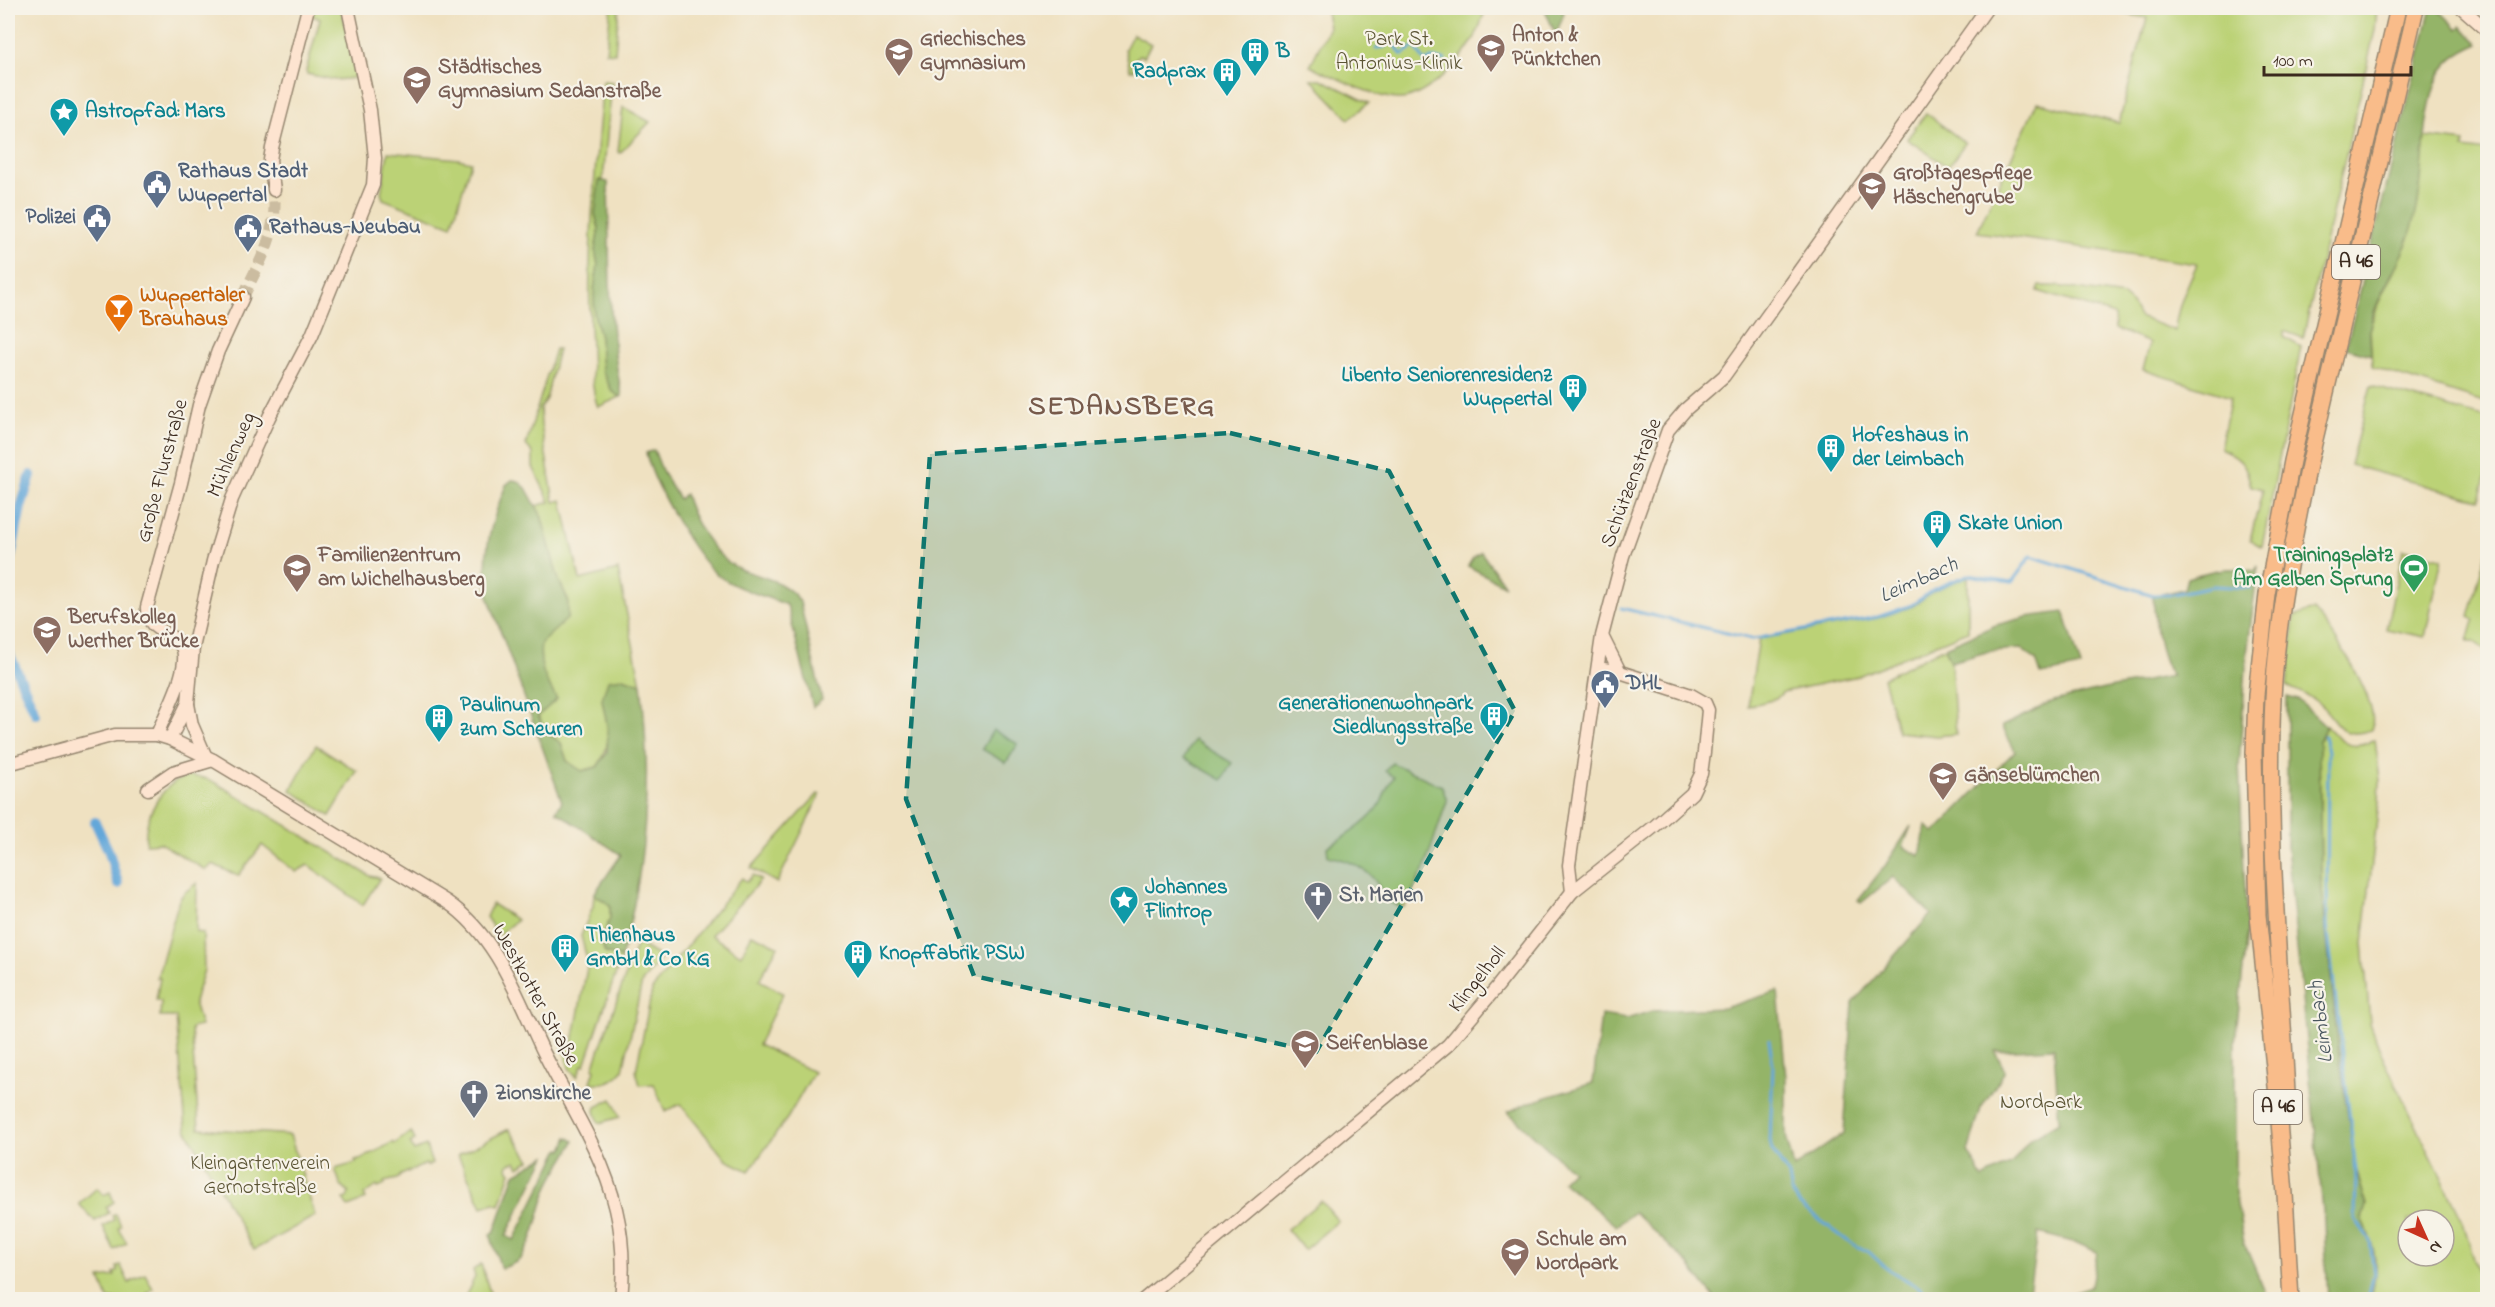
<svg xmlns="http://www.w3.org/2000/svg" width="2495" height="1307" viewBox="0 0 2495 1307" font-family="'Indie Flower',sans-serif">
<rect width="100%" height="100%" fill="#f7f3e8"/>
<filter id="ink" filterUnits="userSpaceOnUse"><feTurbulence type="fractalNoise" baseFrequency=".0167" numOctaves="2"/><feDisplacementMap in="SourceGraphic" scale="12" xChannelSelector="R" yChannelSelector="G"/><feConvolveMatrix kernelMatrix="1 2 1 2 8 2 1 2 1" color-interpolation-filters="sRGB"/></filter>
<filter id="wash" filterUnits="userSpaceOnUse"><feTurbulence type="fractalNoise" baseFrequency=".008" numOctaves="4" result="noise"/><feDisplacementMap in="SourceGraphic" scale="24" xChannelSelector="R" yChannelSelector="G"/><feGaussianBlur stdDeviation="1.35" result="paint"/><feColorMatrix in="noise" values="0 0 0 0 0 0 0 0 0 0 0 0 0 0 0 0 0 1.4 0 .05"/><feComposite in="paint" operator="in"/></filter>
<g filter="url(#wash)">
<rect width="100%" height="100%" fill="#efe1c1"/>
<g fill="#bbd276" stroke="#7b7e4a" stroke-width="1.5" fill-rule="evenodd">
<path d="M316,8H340L342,10L356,71L354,78L335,80L307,74L306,71L320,19L310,15Z"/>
<path d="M611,8H619L615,53L606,52Z"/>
<path d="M1328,8H1486C1482,18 1479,32 1472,42C1459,63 1423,101 1397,99C1372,97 1334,76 1310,66L1329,27L1326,12Z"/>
<path d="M2105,8H2377L2375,30L2303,338L2284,331V337L2301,347L2262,547L2250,540L2263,489L2251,486C2245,463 2243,458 2220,448L2231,397L2143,370L2150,343L2115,329L2114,315L2038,291L2040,286H2057L2123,296L2132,304L2139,317L2175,331C2177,306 2187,287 2197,264L1977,232L2037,102L2119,123L2147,18L2105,10Z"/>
<path d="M1133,34L1151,44L1144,57L1140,55L1132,62L1135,70H1130L1125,49Z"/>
<path d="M1311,79H1321L1369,103L1349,119Z"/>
<path d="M603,81L612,82L603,180H599L595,214L599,229L595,250L598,265L594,290V313L600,338L602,370L612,391L620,397L598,407C591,390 592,366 591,348C586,258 595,170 603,81Z"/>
<path d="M623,107L650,122L620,153L618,152Z"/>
<path d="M1926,113L1965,143L1948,167L1907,139Z"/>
<path d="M2424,137L2465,142L2464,148L2487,151V403L2372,367L2370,327L2381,297L2409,239Z"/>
<path d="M388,152L458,159L471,162L452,226L383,199L381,193Z"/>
<path d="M555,349H558L546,399L540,408L541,425L554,502L562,500L580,580L618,570L641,684L623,678L602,699C607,726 614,743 597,767L581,771L567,761L561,743L546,732L538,715L557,699L545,680L539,660L540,643L552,632L568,600L558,578L541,515L536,506L550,502L533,467V453L526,445Z"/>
<path d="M2371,386L2487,418V470L2479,500L2350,465Z"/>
<path d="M2403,550L2442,558L2425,637L2386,629Z"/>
<path d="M2487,553V651L2473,641H2468L2474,620L2469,617C2476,596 2478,573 2487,553Z"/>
<path d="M1968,576V631L1858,676L1783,692L1776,699L1748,706L1759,639L1878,618L1913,606L1935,590Z"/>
<path d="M2313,610C2332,630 2382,703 2371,730C2336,741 2339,719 2317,702C2308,695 2297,691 2287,686L2294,617Z"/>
<path d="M1945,647L1951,662L1956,734L1937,736L1898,732L1883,678Z"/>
<path d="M2326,726C2341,743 2353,753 2375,739L2380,781L2379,801L2363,943L2370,1023L2383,1058L2462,1219L2482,1286L2474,1299H2371C2378,1268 2377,1249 2362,1219L2366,1205L2356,1169L2339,1055L2321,881L2319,741ZM2408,1220H2444V1256H2408Z"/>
<path d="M993,730L1018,744L1006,763L982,749Z"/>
<path d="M1194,740L1232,763L1222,780L1184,758Z"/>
<path d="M316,745L357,771L330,816L291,790Z"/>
<path d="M1392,763L1442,786L1447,801L1424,869L1404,907C1384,905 1383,888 1371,876C1359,864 1344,859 1328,856L1327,847C1345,837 1368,823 1379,806C1385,797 1386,785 1394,777L1385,771Z"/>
<path d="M190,776L204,778L216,783L370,876L380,878L363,905L308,865L296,872L262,845L238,876L213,864L206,870L160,843L146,844C143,817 162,781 190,776Z"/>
<path d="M818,794L820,795L777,883L751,868Z"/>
<path d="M753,875L761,880L711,935L741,955L752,934L778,946L759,980L783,993L758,1045L814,1072L788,1117L749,1171L726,1160L680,1104L665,1112L654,1084L640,1085L636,1071L652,990L657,983L742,878L747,882Z"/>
<path d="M197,883L196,932L203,933L204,970L194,1002L201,1026L191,1028L199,1128L290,1135L315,1216L254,1250L186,1129L176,1017H160L161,1001L156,1000L160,978H157L179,900L184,893Z"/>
<path d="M594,894L610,905V918L601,940L605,953L621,958L585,1065H582L577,1077L569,1068L563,1047L573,1042L588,963L581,936L593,906Z"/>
<path d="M492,904L517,920L498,935L486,917Z"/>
<path d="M637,943L662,958L642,982L623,1070C615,1080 604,1086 591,1082L595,1070L593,1068Z"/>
<path d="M612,1099L620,1117L599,1123L595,1111L596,1107Z"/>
<path d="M509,1129L530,1160L519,1167L516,1161L508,1164L507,1168L511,1172L500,1205L494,1203L482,1207L458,1155Z"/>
<path d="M411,1132L415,1140L410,1143L414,1151L426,1146L432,1164L427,1166L426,1164L401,1175L397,1179L384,1182L385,1185L378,1188L377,1186L364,1195L366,1199L349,1207L347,1206L344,1199L347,1198L349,1193L341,1186L335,1169L356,1163L355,1160H360L393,1142L394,1144Z"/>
<path d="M97,1188L104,1195L110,1192L114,1202L106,1207L109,1213L95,1221L79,1204Z"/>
<path d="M1321,1201L1338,1221L1304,1250L1287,1229Z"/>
<path d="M116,1214L121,1226L118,1228L127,1243L114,1250L103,1226L114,1220L112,1216Z"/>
<path d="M481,1264L492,1299H464L475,1277L473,1270Z"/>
<path d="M121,1266L129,1283L145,1274L153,1289L147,1293L151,1299H108L100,1278L115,1276L114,1273L118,1271L117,1267Z"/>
</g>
<g fill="#94b467" stroke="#686f42" stroke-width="1.5" fill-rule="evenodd">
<path d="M1544,8H1559L1564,13L1556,35Z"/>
<path d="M2431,8H2437L2458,29L2461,26L2479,44C2460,52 2444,62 2436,83C2418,133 2428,189 2408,240C2399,265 2374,301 2370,327C2369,336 2371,346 2371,355L2346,348Z"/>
<path d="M599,180L608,182C610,253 607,326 622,396L620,397L612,391L602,370L600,338L594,313V290L598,265L595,250L599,229L595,214Z"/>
<path d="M654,450L663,473L679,499L685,494C693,521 713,557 740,569C762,578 786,580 800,602L822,700L813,707L787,605C765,596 738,590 719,576C694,558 653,483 646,453Z"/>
<path d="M512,480L518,481L526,488L541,515L558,578L568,600V618L541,643C538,666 545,680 557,699L538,716L546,732L561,743L567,761L582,771L597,767L607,753L608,730L602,699L608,680L623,678L641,684C652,778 647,868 621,958L605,953L601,940L610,918V905L594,894L621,855L556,811L562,802L488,596C482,553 490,525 506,485Z"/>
<path d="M1481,552L1505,586L1468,566L1473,558Z"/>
<path d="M2258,566L2247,653L2239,765L2247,932L2235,1043V1193L2244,1243L2268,1299H2069L2068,1295L2091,1287L2097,1252L2077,1243L2038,1233L2029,1292L2021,1299H1716L1688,1264L1634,1212L1616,1226L1562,1181L1572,1171L1508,1112L1528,1103L1593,1083L1601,1015L1627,1019L1652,1011L1724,1008L1778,991L1786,1078V1136L1794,1168L1844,1133L1853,1003L1931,914L1893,877L1861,903L1858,900L1885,866L1911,826L1903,847L1920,856L1926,825L1934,833L2015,751L2002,726L2054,701L2104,689L2172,676C2158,654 2155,622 2153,596L2184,589L2187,578C2214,570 2227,566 2255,571ZM2054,1048L2059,1122L2030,1139L2012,1163L1983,1178L1968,1152L1981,1108L2005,1071L1995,1051Z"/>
<path d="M2064,612L2081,667L2041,675L2036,660L2021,649L1990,651L1951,662L1945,647L1996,625L2027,617Z"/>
<path d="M2287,697L2298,700L2326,726L2319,741L2321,881L2339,1055L2356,1169L2366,1205L2362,1219C2377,1249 2378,1268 2371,1299H2328L2324,1221L2287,846Z"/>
<path d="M568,1137L574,1141C567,1159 553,1173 546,1193C538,1215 535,1239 521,1258C517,1263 507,1266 501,1269L490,1234L494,1233L515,1174L546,1156L506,1236L514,1240L560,1149L563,1150Z"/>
</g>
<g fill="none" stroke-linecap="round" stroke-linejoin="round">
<g stroke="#64a7d9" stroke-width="3">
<path d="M1376,48L1384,47L1390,42L1395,44L1401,54H1404L1414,46L1426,63L1431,59L1445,60"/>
<path d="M1621,608L1752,639L1760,638L1878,617L1912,605L1934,589L1968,575L2012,582L2031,556L2153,595H2168L2213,586L2250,588"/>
<path d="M2485,668L2488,669"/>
<path d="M2324,736L2328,752L2327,925L2356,1171L2355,1219L2370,1240L2374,1273L2368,1300"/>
<path d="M1769,1040L1773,1065L1770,1140L1772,1150L1789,1176L1792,1194L1800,1205L1849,1242L1869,1252L1886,1268L1920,1288L1928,1297L1937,1300"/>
</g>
<g stroke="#64a7d9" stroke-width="10">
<path d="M8,570L21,507L31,475"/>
<path d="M8,651L36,714"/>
<path d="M95,822L109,852L118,884"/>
</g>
</g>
</g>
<g filter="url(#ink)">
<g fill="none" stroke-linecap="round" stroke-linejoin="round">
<path stroke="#cbbca0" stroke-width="12" stroke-dasharray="12 6" stroke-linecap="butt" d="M243,297C261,258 278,235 274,190"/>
<g stroke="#958670" stroke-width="15">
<g id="secondary">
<path d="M2462,8L2488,31"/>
<path d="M274,190L270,160L272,148L308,8"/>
<path d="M1603,638L1620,672"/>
<path d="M188,704L192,725L205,755"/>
<path d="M157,735C164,715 192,667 182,647C173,631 146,633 147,607L181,483L199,405L218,351L243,297"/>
<path d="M170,739L188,703L193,648L213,561L232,499L269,417L312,335L373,185L375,158L370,110L348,8"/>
<path d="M8,764L115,735H157L170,739L213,760L447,902C498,937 518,999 544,1053C570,1105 602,1151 616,1209C623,1238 624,1270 621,1300"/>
<path d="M148,789L173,772L213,760"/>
<path d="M1572,892L1569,865L1602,636L1623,556L1668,430L1686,409L1724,376L1744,348L1987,8"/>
<path d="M1143,1300L1448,1045L1497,987L1572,892L1655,826L1692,793L1701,774L1704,752L1708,710L1705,703L1691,695L1620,672L1598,668"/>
</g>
</g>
<g stroke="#958670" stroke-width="18">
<g id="highway">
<path d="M2287,1093C2280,962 2267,830 2273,698C2277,620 2293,542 2309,465L2416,8"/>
<path d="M2291,1300L2285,1194L2276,1086L2258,915L2254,753L2256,695L2267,594L2292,461L2398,8"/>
</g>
</g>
<use href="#secondary" stroke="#fde4d0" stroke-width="12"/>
<use href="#highway" stroke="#f9bc8a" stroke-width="15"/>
</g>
</g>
<path fill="#0f766e" fill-opacity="0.2" stroke="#0f766e" stroke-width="4.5" stroke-dasharray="12 8" stroke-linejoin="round" d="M1230,433L1389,471L1515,711L1316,1052L974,976L906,799L930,454Z"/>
<defs>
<g id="school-pin" transform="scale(1.5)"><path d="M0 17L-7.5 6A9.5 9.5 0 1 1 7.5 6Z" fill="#8d6e63" stroke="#f7f3e8"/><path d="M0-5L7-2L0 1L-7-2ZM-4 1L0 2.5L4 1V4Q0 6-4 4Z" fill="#fff"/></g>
<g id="building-pin" transform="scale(1.5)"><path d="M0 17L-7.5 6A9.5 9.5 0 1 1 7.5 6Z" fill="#0f9aa8" stroke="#f7f3e8"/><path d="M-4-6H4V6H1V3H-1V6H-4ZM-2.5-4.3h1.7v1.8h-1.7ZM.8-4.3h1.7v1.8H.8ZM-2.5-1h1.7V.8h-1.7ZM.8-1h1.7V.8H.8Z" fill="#fff"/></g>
<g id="sight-pin" transform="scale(1.5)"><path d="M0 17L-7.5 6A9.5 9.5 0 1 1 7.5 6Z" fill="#0f9aa8" stroke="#f7f3e8"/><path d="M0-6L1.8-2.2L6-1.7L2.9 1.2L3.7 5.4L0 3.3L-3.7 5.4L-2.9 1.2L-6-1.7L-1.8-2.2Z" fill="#fff"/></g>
<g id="civic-pin" transform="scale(1.5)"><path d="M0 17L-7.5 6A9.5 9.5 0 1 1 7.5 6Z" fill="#5c6f8a" stroke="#f7f3e8"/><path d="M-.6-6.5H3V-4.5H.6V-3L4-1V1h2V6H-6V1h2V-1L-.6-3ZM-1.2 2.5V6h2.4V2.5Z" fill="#fff"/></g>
<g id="bar-pin" transform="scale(1.5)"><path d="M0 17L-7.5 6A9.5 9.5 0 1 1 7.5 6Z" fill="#e8710a" stroke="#f7f3e8"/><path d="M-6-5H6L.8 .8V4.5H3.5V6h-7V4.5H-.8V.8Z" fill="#fff"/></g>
<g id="stadium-pin" transform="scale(1.5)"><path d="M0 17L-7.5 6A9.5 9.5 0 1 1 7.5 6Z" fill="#2e9e5b" stroke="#f7f3e8"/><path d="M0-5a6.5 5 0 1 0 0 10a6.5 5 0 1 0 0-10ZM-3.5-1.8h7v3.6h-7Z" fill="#fff"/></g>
<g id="university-pin" transform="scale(1.5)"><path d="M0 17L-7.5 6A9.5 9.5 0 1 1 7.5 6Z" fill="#8d6e63" stroke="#f7f3e8"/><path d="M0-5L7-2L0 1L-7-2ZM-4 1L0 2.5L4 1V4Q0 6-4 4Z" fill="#fff"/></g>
<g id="church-pin" transform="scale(1.5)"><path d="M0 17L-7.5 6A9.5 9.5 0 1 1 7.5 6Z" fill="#6b7280" stroke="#f7f3e8"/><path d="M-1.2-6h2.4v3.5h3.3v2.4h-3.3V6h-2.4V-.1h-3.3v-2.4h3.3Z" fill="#fff"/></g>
</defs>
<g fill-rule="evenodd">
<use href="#school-pin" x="1491" y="48"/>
<use href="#school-pin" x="899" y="52"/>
<use href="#building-pin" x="1255" y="52"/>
<use href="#building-pin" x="1227" y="72"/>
<use href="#school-pin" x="417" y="80"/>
<use href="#sight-pin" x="64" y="112"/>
<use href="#civic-pin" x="157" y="184"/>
<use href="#school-pin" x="1872" y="186"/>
<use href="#civic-pin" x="97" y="218"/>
<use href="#civic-pin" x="248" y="228"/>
<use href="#bar-pin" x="119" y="308"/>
<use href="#building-pin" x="1573" y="388"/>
<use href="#building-pin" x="1831" y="448"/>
<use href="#building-pin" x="1937" y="524"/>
<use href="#school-pin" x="297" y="568"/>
<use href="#stadium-pin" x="2414" y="568"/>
<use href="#university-pin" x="47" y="630"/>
<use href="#civic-pin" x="1605" y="684"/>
<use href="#building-pin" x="1494" y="716"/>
<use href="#building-pin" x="439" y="718"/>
<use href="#school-pin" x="1943" y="776"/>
<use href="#church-pin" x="1318" y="896"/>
<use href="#sight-pin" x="1124" y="900"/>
<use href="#building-pin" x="565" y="948"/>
<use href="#building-pin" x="858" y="954"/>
<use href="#school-pin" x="1305" y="1044"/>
<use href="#church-pin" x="474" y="1094"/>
<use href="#school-pin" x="1515" y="1252"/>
</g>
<g text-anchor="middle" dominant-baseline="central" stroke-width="4.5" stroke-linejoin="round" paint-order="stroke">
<g fill="#f7f3e8" stroke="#73665b" stroke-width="1.5">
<rect x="2332" y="245" width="48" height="34" rx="4.5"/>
<rect x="2254" y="1090" width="48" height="34" rx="4.5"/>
</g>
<g font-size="20" font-weight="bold" fill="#3b2a1e">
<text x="2356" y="262">A 46</text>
<text x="2278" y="1107">A 46</text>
</g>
<g font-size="21" font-weight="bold" fill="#785e54" stroke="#f7f3e8" text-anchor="start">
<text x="1512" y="36">Anton &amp;<tspan x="1512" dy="24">Pünktchen</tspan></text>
<text x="920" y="40">Griechisches<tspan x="920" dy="24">Gymnasium</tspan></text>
<text x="438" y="68">Städtisches<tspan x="438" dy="24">Gymnasium Sedanstraße</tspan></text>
<text x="1893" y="174">Großtagespflege<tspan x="1893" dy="24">Häschengrube</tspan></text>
<text x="318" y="556">Familienzentrum<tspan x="318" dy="24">am Wichelhausberg</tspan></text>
<text x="68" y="618">Berufskolleg<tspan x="68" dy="24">Werther Brücke</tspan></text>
<text x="1964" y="776">Gänseblümchen</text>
<text x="1326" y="1044">Seifenblase</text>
<text x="1536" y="1240">Schule am<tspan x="1536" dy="24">Nordpark</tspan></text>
</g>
<g font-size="21" fill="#5b5434" stroke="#f7f3e8">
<text x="1399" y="40">Park St.<tspan x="1399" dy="24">Antonius-Klinik</tspan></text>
<text x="2041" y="1103">Nordpark</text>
<text x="260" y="1164">Kleingartenverein<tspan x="260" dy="24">Gernotstraße</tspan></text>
</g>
<g font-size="21" font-weight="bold" fill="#0d838f" stroke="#f7f3e8" text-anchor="start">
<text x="1276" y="52">B</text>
<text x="1206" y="72" text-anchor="end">Radprax</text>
<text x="85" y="112">Astropfad: Mars</text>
<text x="1552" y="376" text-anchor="end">Libento Seniorenresidenz<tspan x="1552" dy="24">Wuppertal</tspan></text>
<text x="1852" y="436">Hofeshaus in<tspan x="1852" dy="24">der Leimbach</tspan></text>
<text x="1958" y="524">Skate Union</text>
<text x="1473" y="704" text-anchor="end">Generationenwohnpark<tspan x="1473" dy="24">Siedlungsstraße</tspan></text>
<text x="460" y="706">Paulinum<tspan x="460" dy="24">zum Scheuren</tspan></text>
<text x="1145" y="888">Johannes<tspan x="1145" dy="24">Flintrop</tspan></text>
<text x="586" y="936">Thienhaus<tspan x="586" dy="24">GmbH &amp; Co KG</tspan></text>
<text x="879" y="954">Knopffabrik PSW</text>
</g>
<g font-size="21" font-weight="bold" fill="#4e5e75" stroke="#f7f3e8" text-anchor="start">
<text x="178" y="172">Rathaus Stadt<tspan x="178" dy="24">Wuppertal</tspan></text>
<text x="76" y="218" text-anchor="end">Polizei</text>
<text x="269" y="228">Rathaus-Neubau</text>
<text x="1626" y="684">DHL</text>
</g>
<g font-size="21" font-weight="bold" fill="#c56008" stroke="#f7f3e8" text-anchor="start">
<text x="140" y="296">Wuppertaler<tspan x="140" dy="24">Brauhaus</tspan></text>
</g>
<g font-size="21" fill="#3b2a1e" stroke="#f7f3e8">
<text transform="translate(232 455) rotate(-66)">Mühlenweg</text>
<text transform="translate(163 471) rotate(-75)">Große Flurstraße</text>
<text transform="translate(1632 483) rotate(-69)">Schützenstraße</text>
<text transform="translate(1478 980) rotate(-51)">Klingelholl</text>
<text transform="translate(535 995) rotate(61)">Westkotter Straße</text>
</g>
<g font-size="21" font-weight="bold" fill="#27864d" stroke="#f7f3e8" text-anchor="end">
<text x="2393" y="556">Trainingsplatz<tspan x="2393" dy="24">Am Gelben Sprung</tspan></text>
</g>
<g font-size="21" font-weight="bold" fill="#5b616d" stroke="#f7f3e8" text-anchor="start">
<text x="1339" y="896">St. Marien</text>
<text x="495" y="1094">Zionskirche</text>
</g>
<g font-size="22" font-style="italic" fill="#49565f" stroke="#f7f3e8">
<text transform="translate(1919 581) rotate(-24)">Leimbach</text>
<text transform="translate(2322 1022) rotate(-97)">Leimbach</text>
</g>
<g font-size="27" font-weight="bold" letter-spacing="1.5" fill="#775a4b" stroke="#f7f3e8">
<text x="1122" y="407">SEDANSBERG</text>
</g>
</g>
<rect width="2495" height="1307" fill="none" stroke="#f7f3e8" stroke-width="30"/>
<g transform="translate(2426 1238) rotate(135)"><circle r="28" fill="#f7f3e8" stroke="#aca397" stroke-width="1.5"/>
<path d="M0-4.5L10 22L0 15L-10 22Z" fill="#c8321e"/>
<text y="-9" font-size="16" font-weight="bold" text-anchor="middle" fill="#3b2a1e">N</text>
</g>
<path d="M2264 66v9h147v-9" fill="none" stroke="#3b2a1e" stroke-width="3"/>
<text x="2273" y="66" font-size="18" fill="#3b2a1e" stroke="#f7f3e8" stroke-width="4.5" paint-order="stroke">100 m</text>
</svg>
